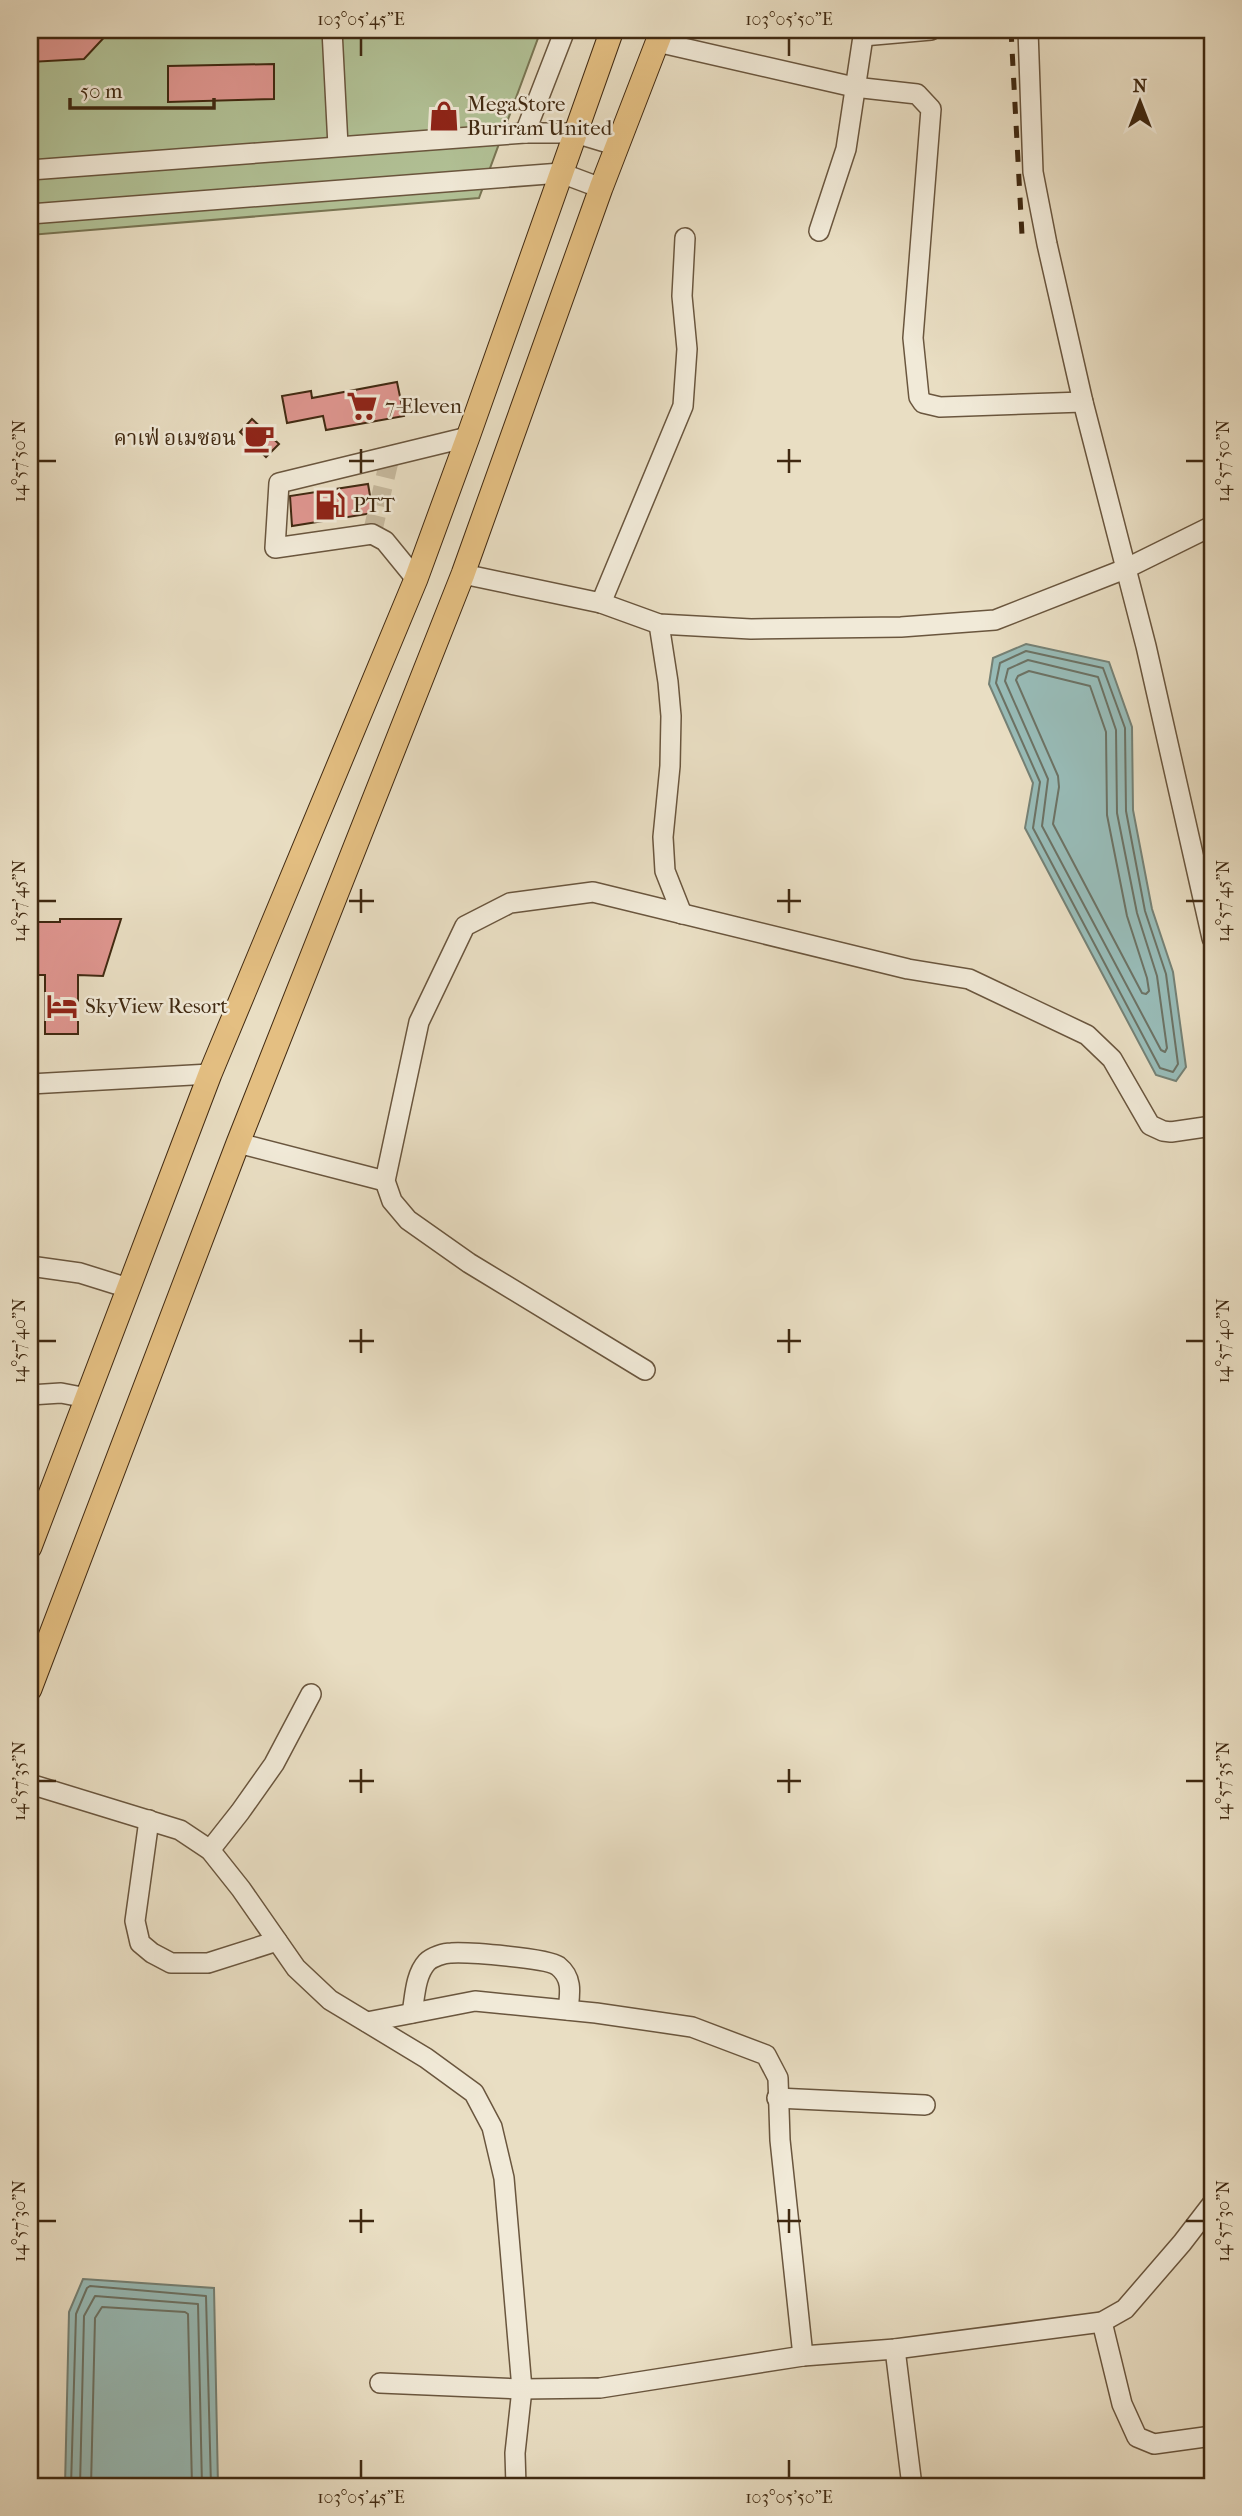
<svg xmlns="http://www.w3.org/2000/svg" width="1242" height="2516" viewBox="0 0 1242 2516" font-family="'IM FELL French Canon','Noto Serif Thai',serif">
<rect width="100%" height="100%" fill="#e9dec3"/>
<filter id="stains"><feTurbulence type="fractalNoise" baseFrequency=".00286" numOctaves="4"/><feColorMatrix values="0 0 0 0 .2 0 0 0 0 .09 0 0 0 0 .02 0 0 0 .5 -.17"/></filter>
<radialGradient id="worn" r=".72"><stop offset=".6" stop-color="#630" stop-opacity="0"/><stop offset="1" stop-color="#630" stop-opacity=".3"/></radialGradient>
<path fill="#b2c297" stroke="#797654" stroke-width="2" d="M30,30H541L479,198L30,235Z"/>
<g fill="#98bcb8" stroke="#758175" stroke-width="2">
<path d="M1026,644L1109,662L1132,727L1133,810L1152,909L1173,972L1186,1067L1176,1081L1156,1075L1025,828L1033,783L989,684L993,658Z"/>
<path d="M83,2279L214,2288L218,2486H65L69,2312Z"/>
</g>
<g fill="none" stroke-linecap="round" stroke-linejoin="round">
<g stroke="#6c7264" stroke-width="2">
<path d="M1026,651L1103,668L1125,728L1126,811L1145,911L1166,974L1178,1064L1173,1072L1160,1068L1033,828L1040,782L996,683L1000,663Z"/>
<path d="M1028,660L1098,677L1116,730L1117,813L1137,913L1157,976L1167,1048L1165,1052L1161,1050L1042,826L1048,779L1005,681L1008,669Z"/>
<path d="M1029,671L1090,686L1106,732L1107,815L1127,916L1147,978L1149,991L1146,994L1142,993L1053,824L1059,787L1058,776L1016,680L1018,676Z"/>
<path d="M71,2486L76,2314L87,2288L90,2286L206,2296L211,2486"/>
<path d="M80,2486L84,2316L95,2296L198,2304L202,2486"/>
<path d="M91,2486L95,2318L102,2307L185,2312L188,2314L192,2486"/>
</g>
</g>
<g fill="#df9690" stroke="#402911" stroke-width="2">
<path d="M30,30H111L84,59L30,62Z"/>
<path d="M274,64V99L168,102V66Z"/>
<path d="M397,382L404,416L326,430L323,416L287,423L282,396L311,391L312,398Z"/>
<path d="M252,419L279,444L266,457L240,432Z"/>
<path d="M368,484L373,513L292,526L290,496Z"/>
<path d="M60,919H121L103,976L78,975V1034H45V975H30V922H60Z"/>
</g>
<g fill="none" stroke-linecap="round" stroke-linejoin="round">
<path stroke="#c7ba9f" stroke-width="19" stroke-dasharray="19 10" stroke-linecap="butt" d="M372,534L390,457"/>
<g stroke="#6a563e" stroke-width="22">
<g id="minor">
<path d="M332,30L338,146"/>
<path d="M1028,30L1033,172L1047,244L1083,402L1146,646L1212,938"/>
<path d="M863,36L931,30"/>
<path d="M657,42L854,87L917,94L931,109L913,338L919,397L923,403L940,407L1083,402"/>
<path d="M525,133L565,30"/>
<path d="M30,170L525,133H575L618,146"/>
<path d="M30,214L561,173L601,188"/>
<path d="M819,231L846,149L864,30"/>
<path d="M463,574L601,603L659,624L751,629L901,627L995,620L1125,569L1212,526"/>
<path d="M416,579L385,541L372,534L275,548L279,483L468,437"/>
<path d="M601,603L683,406L687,349L682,296L685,238"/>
<path d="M659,624L668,682L671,716L670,766L663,837L665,871L682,914"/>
<path d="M30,1084L210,1074"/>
<path d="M238,1143L385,1181"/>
<path d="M30,1266L80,1273L128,1288"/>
<path d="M645,1370L469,1263L408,1220L392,1201L385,1181L419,1022L465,926L510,903L593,892L908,969L969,979L1087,1035L1112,1059L1150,1125L1163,1131L1171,1132L1212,1126"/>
<path d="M30,1395L61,1393L87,1398"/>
<path d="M30,1784L180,1830L210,1850L241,1889L296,1968L330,2000L426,2058L474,2093L492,2127L504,2178L522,2389L515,2453L516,2486"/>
<path d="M149,1820L135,1921L140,1943L152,1953L171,1963H208L277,1941"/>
<path d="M210,1850L240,1812L274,1764L311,1694"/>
<path d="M412,2013C415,1997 415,1975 427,1962C432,1957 444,1953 451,1953C469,1952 547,1958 558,1966C573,1978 570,1993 568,2010"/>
<path d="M367,2022L475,2001L596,2013L692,2027L766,2055L778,2078L780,2140L803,2356"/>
<path d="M777,2098L925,2105"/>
<path d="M1102,2322L1122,2404L1137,2437L1154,2444L1212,2436"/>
<path d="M895,2349L912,2486"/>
<path d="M380,2383L522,2389L600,2388L803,2356L895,2349L1102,2322L1125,2309L1182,2243L1212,2204"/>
</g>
</g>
<g stroke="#402911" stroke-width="25">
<g id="major">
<path d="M30,1547L210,1074L416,579L468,437L612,30"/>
<path d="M30,1689L238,1143L463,574L601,188L662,30"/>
</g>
</g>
<use href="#minor" stroke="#f1ead8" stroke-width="19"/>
<use href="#major" stroke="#e4bf82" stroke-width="23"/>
<path stroke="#402911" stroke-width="5" stroke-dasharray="12 12" stroke-linecap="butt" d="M1011,30L1022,235"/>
</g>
<path fill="none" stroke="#402911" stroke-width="2.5" d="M361,38V56M789,38V56M361,449V473M789,449V473M38,461H56M349,461H374M777,461H801M1186,461H1204M361,889V913M789,889V913M38,901H56M349,901H374M777,901H801M1186,901H1204M361,1329V1353M789,1329V1353M38,1341H56M349,1341H374M777,1341H801M1186,1341H1204M361,1769V1793M789,1769V1793M38,1781H56M349,1781H374M777,1781H801M1186,1781H1204M361,2209V2233M789,2209V2233M38,2221H56M349,2221H374M777,2221H801M1186,2221H1204M361,2460V2478M789,2460V2478"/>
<defs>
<g id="shop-bare" transform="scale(2.415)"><path d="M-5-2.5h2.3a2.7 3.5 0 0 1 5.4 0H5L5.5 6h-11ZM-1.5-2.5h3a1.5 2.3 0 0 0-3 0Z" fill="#8f2418" stroke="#f1ead8" stroke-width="2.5" paint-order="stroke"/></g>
<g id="supermarket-bare" transform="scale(2.415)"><path d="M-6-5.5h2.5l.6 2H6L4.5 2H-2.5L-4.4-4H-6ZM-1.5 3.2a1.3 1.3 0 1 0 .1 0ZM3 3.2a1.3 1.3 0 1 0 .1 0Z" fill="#8f2418" stroke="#f1ead8" stroke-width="2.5" paint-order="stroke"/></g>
<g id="cafe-bare" transform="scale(2.415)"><path d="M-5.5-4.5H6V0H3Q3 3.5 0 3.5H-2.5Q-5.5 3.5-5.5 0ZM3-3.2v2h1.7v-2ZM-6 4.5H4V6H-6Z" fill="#8f2418" stroke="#f1ead8" stroke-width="2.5" paint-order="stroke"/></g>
<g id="fuel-bare" transform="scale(2.415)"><path d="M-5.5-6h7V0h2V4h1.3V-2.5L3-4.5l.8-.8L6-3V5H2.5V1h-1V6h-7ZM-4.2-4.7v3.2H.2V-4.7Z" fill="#8f2418" stroke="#f1ead8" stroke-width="2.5" paint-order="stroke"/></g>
<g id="hotel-bare" transform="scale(2.415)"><path d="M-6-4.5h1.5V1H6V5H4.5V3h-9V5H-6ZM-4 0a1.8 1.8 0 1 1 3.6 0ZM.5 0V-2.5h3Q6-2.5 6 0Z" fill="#8f2418" stroke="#f1ead8" stroke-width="2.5" paint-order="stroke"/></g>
</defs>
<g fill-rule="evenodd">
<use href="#shop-bare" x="444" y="116"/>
<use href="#supermarket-bare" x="362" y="406"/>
<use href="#cafe-bare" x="259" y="438"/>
<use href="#fuel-bare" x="330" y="505"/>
<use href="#hotel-bare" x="62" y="1006"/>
</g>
<g text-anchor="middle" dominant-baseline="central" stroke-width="5" stroke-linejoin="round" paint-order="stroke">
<g font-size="21" fill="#402911" stroke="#f1ead8" text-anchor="start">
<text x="467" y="104">MegaStore<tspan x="467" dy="24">Buriram United</tspan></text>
<text x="385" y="406">7-Eleven</text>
<text x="236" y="438" text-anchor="end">คาเฟ่ อเมซอน</text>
<text x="353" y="505">PTT</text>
<text x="85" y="1006">SkyView Resort</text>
</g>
</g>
<rect width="1242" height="2516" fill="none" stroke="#e9dec3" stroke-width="77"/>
<g transform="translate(1140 102)" stroke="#f1ead8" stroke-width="5" paint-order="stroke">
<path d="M0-5L12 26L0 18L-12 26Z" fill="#402911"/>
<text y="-10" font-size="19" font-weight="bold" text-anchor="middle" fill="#402911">N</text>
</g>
<path d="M70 98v10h144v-10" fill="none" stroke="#402911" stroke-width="3.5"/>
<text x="80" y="98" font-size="21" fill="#402911" stroke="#f1ead8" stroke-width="5" paint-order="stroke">50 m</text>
<rect x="38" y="38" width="1166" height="2440" fill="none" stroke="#402911" stroke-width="2.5"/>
<g font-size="18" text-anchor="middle" fill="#402911">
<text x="361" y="25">103°05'45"E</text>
<text x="789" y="25">103°05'50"E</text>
<text transform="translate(19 461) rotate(-90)" y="6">14°57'50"N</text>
<text transform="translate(1223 461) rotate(-90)" y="6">14°57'50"N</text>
<text transform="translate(19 901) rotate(-90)" y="6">14°57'45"N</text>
<text transform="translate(1223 901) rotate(-90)" y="6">14°57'45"N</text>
<text transform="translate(19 1341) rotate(-90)" y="6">14°57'40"N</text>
<text transform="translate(1223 1341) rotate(-90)" y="6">14°57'40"N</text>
<text transform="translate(19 1781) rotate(-90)" y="6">14°57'35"N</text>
<text transform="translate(1223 1781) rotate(-90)" y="6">14°57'35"N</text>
<text transform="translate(19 2221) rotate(-90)" y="6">14°57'30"N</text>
<text transform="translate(1223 2221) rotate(-90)" y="6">14°57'30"N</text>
<text x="361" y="2503">103°05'45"E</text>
<text x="789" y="2503">103°05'50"E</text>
</g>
<rect width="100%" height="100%" filter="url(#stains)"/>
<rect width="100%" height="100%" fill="url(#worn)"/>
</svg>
